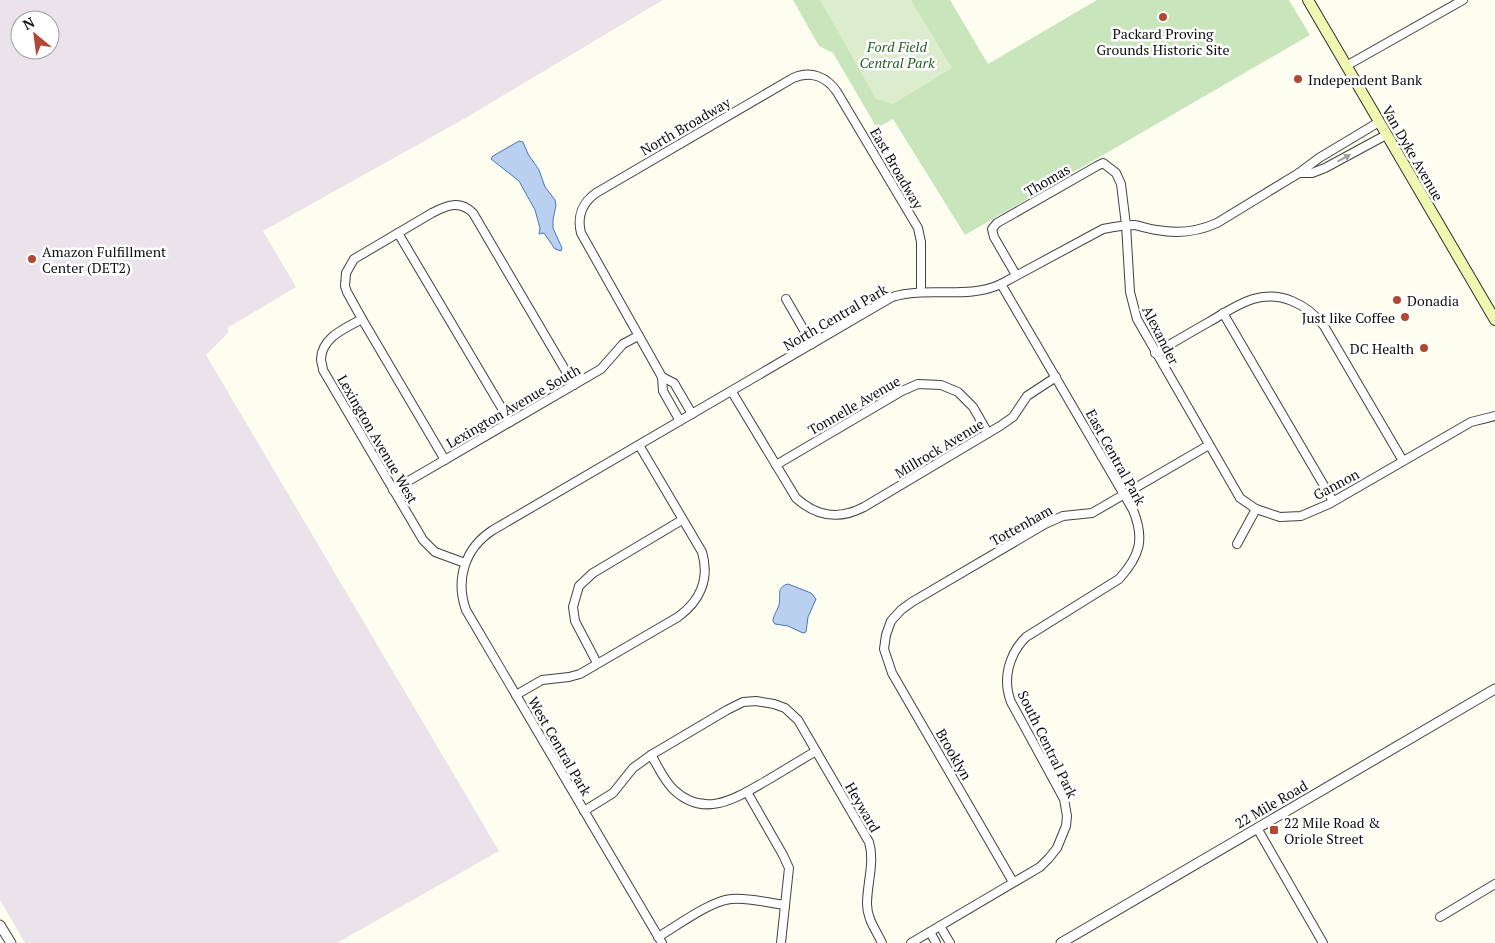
<svg xmlns="http://www.w3.org/2000/svg" width="1495" height="943" viewBox="0 0 1495 943" font-family="'PT Serif',serif">
<rect width="100%" height="100%" fill="#fdfdf0"/>
<path fill="#ebe3ea" fill-rule="evenodd" d="M0,0H663L462,120L263,231L296,287L227,328L229,332L206,355L499,851L337,943H25L0,900ZM20,20H50V50H20Z"/>
<path fill="#c9e5bc" d="M793,0H950L988,64L1097,0H1289L1310,35L965,235L893,119L877,128L833,53L819,46Z"/>
<path fill="#dbedcd" d="M820,0H911L952,68L893,104L876,99Z"/>
<g fill="#b9d0f0" stroke="#4776c0">
<path d="M519,141L523,142L528,154L539,170L545,187L555,200L556,205L553,220V228L562,248L561,251L555,249L544,233L539,234L540,228L535,210L519,181L491,159L493,156Z"/>
<path d="M788,584L811,593L816,599L808,617L806,632L803,633L788,626L775,624L773,621C773,616 777,611 779,605C781,596 776,587 788,584Z"/>
</g>
<g fill="none" stroke-linecap="round" stroke-linejoin="round">
<g stroke="#414141" stroke-width="10">
<g id="minor">
<path d="M1346,66L1463,0"/>
<path d="M1299,173H1312L1325,168L1386,135"/>
<path d="M398,233L510,422"/>
<path d="M1016,275L994,237L992,229L997,223L1097,166L1103,163L1116,173L1121,184L1126,225L1130,292L1137,319L1240,498L1256,509L1280,517L1301,516L1329,504L1471,422L1495,416"/>
<path d="M786,299L812,344"/>
<path d="M1223,313L1333,501"/>
<path d="M362,319C346,328 322,337 321,359C321,362 323,367 323,370L423,540L435,552L465,563"/>
<path d="M1155,353C1173,343 1191,332 1209,322C1223,314 1237,304 1253,299C1281,291 1307,304 1324,326L1403,461"/>
<path d="M662,377L674,383L692,414"/>
<path d="M732,392L796,498C817,517 839,520 864,507L1000,426L1013,417L1027,396L1056,377"/>
<path d="M680,421L663,391L662,377L581,233C577,217 582,203 596,193L793,78C811,70 827,77 837,92L918,228L921,242V292"/>
<path d="M445,460L362,319L347,292L345,286L346,273L354,259L432,213C447,205 460,200 473,213L574,385"/>
<path d="M776,465L902,391L918,384L941,385L958,392L973,407L988,433"/>
<path d="M393,490L601,369L623,344L638,336"/>
<path d="M1237,544L1256,509"/>
<path d="M597,663L575,621L573,607L579,586L593,573L682,520"/>
<path d="M516,695L542,680L569,677L580,674L678,617C700,601 710,579 702,552L639,445"/>
<path d="M651,755C658,766 664,781 674,790C705,819 736,798 766,781C783,771 799,761 816,751"/>
<path d="M747,792L783,855L789,868L781,943"/>
<path d="M584,811L613,793L633,768L651,755L727,710L743,702L756,701L774,704L785,708L798,720L869,842C875,862 867,883 867,904C867,919 876,930 882,943"/>
<path d="M1257,828L1323,943"/>
<path d="M1013,882L892,673L884,649L886,635L891,621L901,610L912,602L1045,524L1063,516L1092,513L1209,445"/>
<path d="M1440,917L1495,884"/>
<path d="M940,926L950,943"/>
<path d="M930,932L936,943"/>
<path d="M658,937C677,926 710,901 731,899C748,897 768,903 785,905"/>
<path d="M662,943L466,610C455,579 465,548 493,530L892,297C928,286 967,300 1001,284L1103,229C1113,227 1123,225 1134,225C1141,226 1149,229 1157,230C1178,234 1197,232 1217,223L1299,173L1319,158L1379,122"/>
<path d="M911,943L1040,867L1049,858L1057,848L1066,826L1067,816L1064,799L1011,702C1002,679 1009,654 1026,637L1119,579C1140,556 1145,539 1133,510L1001,284"/>
</g>
</g>
<g stroke="#414141" stroke-width="11">
<g id="tertiary">
<path d="M0,925L11,943"/>
<path d="M1061,943L1495,689"/>
</g>
</g>
<g stroke="#303030" stroke-width="12">
<path id="secondary" d="M1308,0L1495,320"/>
</g>
<use href="#minor" stroke="#fff" stroke-width="8"/>
<use href="#tertiary" stroke="#fff" stroke-width="9"/>
<use href="#secondary" stroke="#f0f7b1" stroke-width="10"/>
</g>
<defs><path id="oneway-solid" d="M-6-.8H1V-3.2L6.5 0L1 3.2V.8H-6Z" transform="scale(1.25)"/></defs>
<use fill="#9f9f9f" href="#oneway-solid" transform="translate(1344 158) rotate(-28)"/>
<g fill="#b04833" stroke="#fff" stroke-width="2">
<circle cx="1163" cy="17" r="5"/>
<circle cx="1298" cy="79" r="5"/>
<circle cx="32" cy="259" r="5"/>
<circle cx="1397" cy="300" r="5"/>
<circle cx="1405" cy="317" r="5"/>
<circle cx="1424" cy="348" r="5"/>
<rect x="1269" y="825" width="10" height="10" rx="2.5"/>
</g>
<g text-anchor="middle" dominant-baseline="central" stroke-width="5" stroke-linejoin="round" paint-order="stroke">
<g font-size="14" fill="#0e0e0e" stroke="#fff" text-anchor="start">
<text x="1163" y="33" text-anchor="middle">Packard Proving<tspan x="1163" dy="16">Grounds Historic Site</tspan></text>
<text x="1308" y="79">Independent Bank</text>
<text x="42" y="251">Amazon Fulfillment<tspan x="42" dy="16">Center (DET2)</tspan></text>
<text x="1407" y="300">Donadia</text>
<text x="1395" y="317" text-anchor="end">Just like Coffee</text>
<text x="1414" y="348" text-anchor="end">DC Health</text>
<text x="1284" y="822">22 Mile Road &amp;<tspan x="1284" dy="16">Oriole Street</tspan></text>
</g>
<g font-size="14" font-style="italic" fill="#245f24" stroke="#fff">
<text x="897" y="46">Ford Field<tspan x="897" dy="16">Central Park</tspan></text>
</g>
<g font-size="14" fill="#0e0e0e" stroke="#fff">
<text transform="translate(685 126) rotate(-30)">North Broadway</text>
<text transform="translate(1413 153) rotate(60)">Van Dyke Avenue</text>
<text transform="translate(897 168) rotate(60)">East Broadway</text>
<text transform="translate(1047 180) rotate(-30)">Thomas</text>
<text transform="translate(835 317) rotate(-30)">North Central Park</text>
<text transform="translate(1161 335) rotate(63)">Alexander</text>
<text transform="translate(854 405) rotate(-30)">Tonnelle Avenue</text>
<text transform="translate(513 406) rotate(-30)">Lexington Avenue South</text>
<text transform="translate(378 439) rotate(60)">Lexington Avenue West</text>
<text transform="translate(939 448) rotate(-31)">Millrock Avenue</text>
<text transform="translate(1116 457) rotate(61)">East Central Park</text>
<text transform="translate(1336 484) rotate(-28)">Gannon</text>
<text transform="translate(1021 525) rotate(-29)">Tottenham</text>
<text transform="translate(1048 744) rotate(64)">South Central Park</text>
<text transform="translate(560 746) rotate(60)">West Central Park</text>
<text transform="translate(954 754) rotate(60)">Brooklyn</text>
<text transform="translate(1271 804) rotate(-30)">22 Mile Road</text>
<text transform="translate(863 807) rotate(60)">Heyward</text>
</g>
</g>
<g transform="translate(35 35) rotate(331)"><circle r="24" fill="#ffffff" stroke="#9f9f9f"/>
<path d="M0-4L9 19L0 12L-9 19Z" fill="#b04833"/>
<text y="-8" font-size="14" font-weight="bold" text-anchor="middle" fill="#0e0e0e">N</text>
</g>
</svg>
